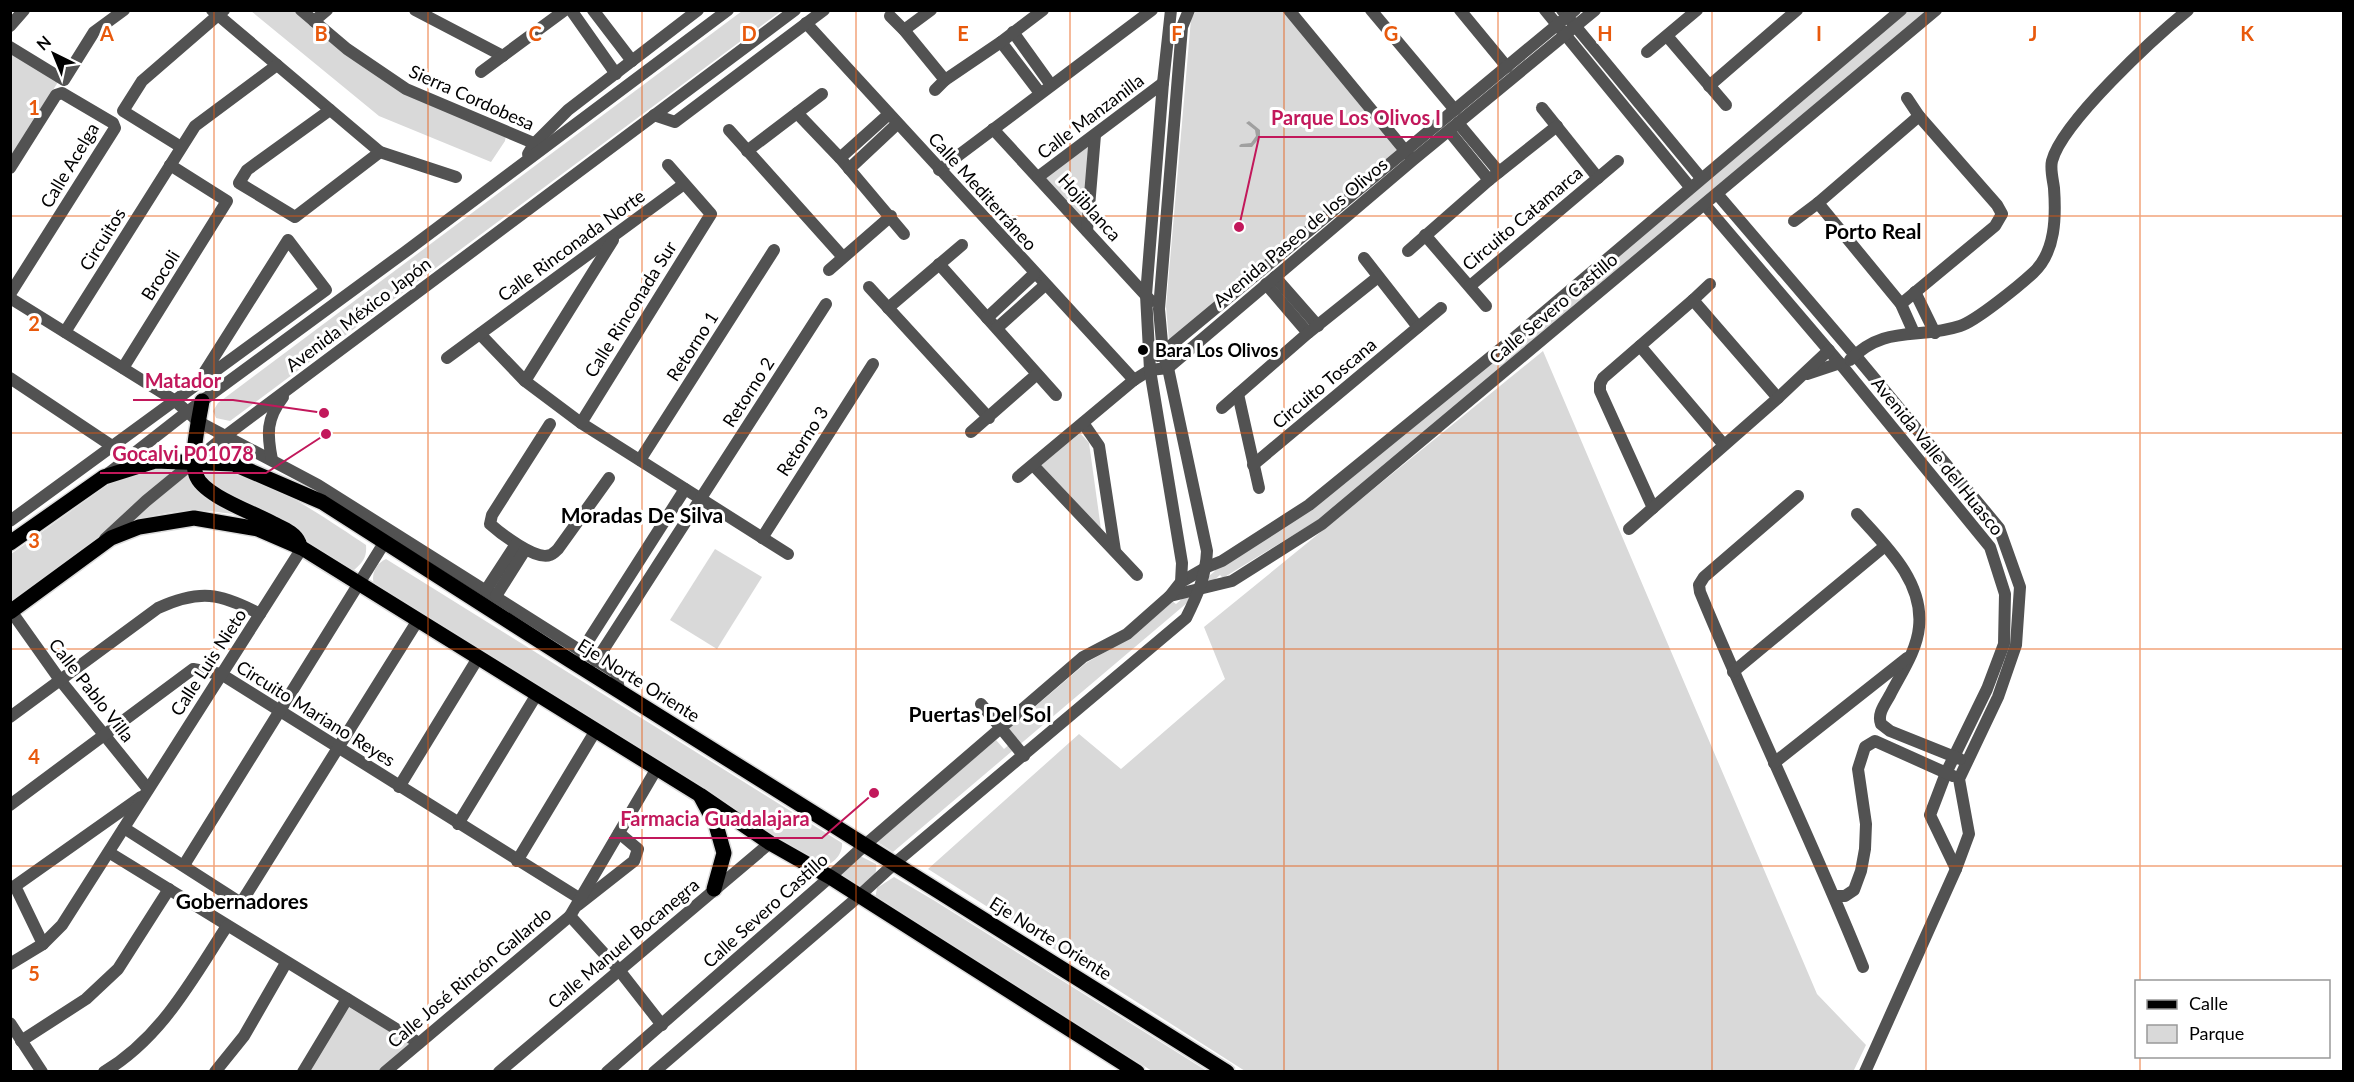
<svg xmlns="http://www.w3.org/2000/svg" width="2354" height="1082" viewBox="0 0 2354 1082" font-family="Lato,sans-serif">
<rect width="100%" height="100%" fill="#fff"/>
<g fill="#d9d9d9">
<path d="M251,11H296L381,75L506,134L505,141L491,162L379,116Z"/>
<path d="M742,11H781L230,421L216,418L213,411L218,403Z"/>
<path d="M1196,11H1285L1399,148L1169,341L1166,307L1191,19Z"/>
<path d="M1903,11H1928L1323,517L1223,578L1220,575L893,852L876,841L996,740L1004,749L1017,738L1009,729L1086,663L1126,640L1172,601L1176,604L1215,571L1214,569L1317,504Z"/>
<path d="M11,52L58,82L11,158Z"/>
<path d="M1091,142L1084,221L1044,178Z"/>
<path d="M1543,351L1817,994L1866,1045L1853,1072L1245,1071L928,869L1079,734L1121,769L1225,679L1204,627Z"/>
<path d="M1080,433L1089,443L1101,529L1041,465Z"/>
<path d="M165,468C184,469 204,467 222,470C268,478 327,519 366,545C367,557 363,562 354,570L348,568C319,552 290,534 259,520C247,515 232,514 218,512C128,502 78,553 11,603V554L106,486C125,476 145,471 165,468Z"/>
<path d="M715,549L762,577L717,649L670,620Z"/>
<path d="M386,559L842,843C843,854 833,865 822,866L375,587C370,576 375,564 386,559Z"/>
<path d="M858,855L876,864C878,877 868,884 857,888L841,876L842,868Z"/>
<path d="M894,877L935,901L1207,1071H1152L875,899L877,888Z"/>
<path d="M347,1006L412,1045L379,1071L307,1072Z"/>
</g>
<path fill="#a0a0a0" d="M1249,121L1260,130V137L1252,147H1240L1239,146L1241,144L1251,143L1256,136L1255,130L1246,123Z"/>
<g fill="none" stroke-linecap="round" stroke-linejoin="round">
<g stroke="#dbdbdb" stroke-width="18">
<g id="primary">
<path d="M202,401C199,420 190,457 196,475C203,496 255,513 274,524C284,529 295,533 299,543"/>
<path d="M10,543L104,477L155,461L234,464L322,502L571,661L1227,1072"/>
<path d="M10,612L111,538L139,527L194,518L258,529L302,548L700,795L770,843L830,877L1137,1072"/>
<path d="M701,797L716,825L724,853L714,889"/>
</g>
</g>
<g stroke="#525252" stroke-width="12">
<path d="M212,10L380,152L456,177"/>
<path d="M301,10L347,49L406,89L543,147"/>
<path d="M415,10L503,56"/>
<path d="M571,10L616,74"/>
<path d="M593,10L632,61"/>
<path d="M1289,10L1412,159"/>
<path d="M1371,10L1455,110"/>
<path d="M1460,10L1507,67"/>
<path d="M1545,10L1690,187"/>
<path d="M1562,10L1701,178"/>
<path d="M890,16L904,30L945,80"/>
<path d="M314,21L327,10"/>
<path d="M806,23L1134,380"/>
<path d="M10,26L24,10"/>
<path d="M904,30L931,10"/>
<path d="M1013,32L1051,85"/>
<path d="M1667,36L1726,105"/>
<path d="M1001,42L1040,93"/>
<path d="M10,47L64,80L94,32L124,10"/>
<path d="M1647,52L1697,10"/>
<path d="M481,72L565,10"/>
<path d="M1709,86L1797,10"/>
<path d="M935,90L945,80L1001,42L1043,10"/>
<path d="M1542,108L1598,178"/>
<path d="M330,110L247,170L239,183L295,217L380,152"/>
<path d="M797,113L840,158L904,234"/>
<path d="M654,115L675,122L824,10"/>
<path d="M1458,123L1499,172"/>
<path d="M993,129L1151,301"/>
<path d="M729,130L842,256"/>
<path d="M1449,131L1489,180"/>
<path d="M181,147L123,111L142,81L224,10"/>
<path d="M747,151L822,94"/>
<path d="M840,158L889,114"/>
<path d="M10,168L56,95L62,93L113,123L115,128L10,294"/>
<path d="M849,169L897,124"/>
<path d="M939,170L1152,10"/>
<path d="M1038,177L1163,83"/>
<path d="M1718,195L1855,355L1999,528L2020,587L2016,645L1998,697L1959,779L1969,834L1956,869L1865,1072"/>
<path d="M1818,203L1901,304L1914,333"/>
<path d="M1705,205L1843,367L1990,547L2005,594L2004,644L1987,689L1946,773L1930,815L1956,869"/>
<path d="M1794,221L1818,203L1919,116"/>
<path d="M1087,231L1095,135"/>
<path d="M1425,235L1486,306"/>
<path d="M1408,251L1489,180L1557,126"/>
<path d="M1364,258L1418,327"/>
<path d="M939,264L1056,395"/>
<path d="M829,270L891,216"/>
<path d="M1275,277L1318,326"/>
<path d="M1266,284L1308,333"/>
<path d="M1470,286L1618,161"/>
<path d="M869,287L989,418"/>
<path d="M1915,292L1935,333"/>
<path d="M10,298L174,400L199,422L318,485L616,673L619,690"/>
<path d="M1693,300L1710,284"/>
<path d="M1901,304L1995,226L2002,214L1997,205L1919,116L1907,98"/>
<path d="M888,308L962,245"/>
<path d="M987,318L1034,274"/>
<path d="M997,328L1045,285"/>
<path d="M65,332L195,126L277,65"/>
<path d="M480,334L525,381L581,423L788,554"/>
<path d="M1640,346L1724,445"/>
<path d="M447,358L684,184"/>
<path d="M1850,360C1885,324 1918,340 1960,326C1976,321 2020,285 2033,273C2056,252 2056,216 2054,188C2053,180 2050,169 2052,161C2062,122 2155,37 2188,10"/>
<path d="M123,368L227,201L170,165"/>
<path d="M1807,374L1840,363"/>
<path d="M10,378L112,446"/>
<path d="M525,381L613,240"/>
<path d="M1238,394L1259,488"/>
<path d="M1222,408L1308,333L1378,277"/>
<path d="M581,423L711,214L668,165"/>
<path d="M1083,423L1099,446L1115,551"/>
<path d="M550,424L492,515L490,524C500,533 536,561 550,555C552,555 557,550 558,549L609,478"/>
<path d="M971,432L1036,375"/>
<path d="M640,460L774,250"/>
<path d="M1033,465L1137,575"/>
<path d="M1253,465L1441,308"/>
<path d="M1018,477L1134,380L1150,370"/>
<path d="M1798,496L1704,577L1699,585L1700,592C1752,718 1812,840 1863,967"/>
<path d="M1653,508L1600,391V384L1603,378L1693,300L1778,398"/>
<path d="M1857,514C1885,545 1924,581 1919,627C1917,651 1900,675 1890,695C1885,704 1877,714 1881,724L1890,731L1960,759"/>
<path d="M10,521L326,290L288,240L197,384"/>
<path d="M1629,529L1778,398L1829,350"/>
<path d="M762,538L873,364"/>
<path d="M1181,582L1207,567L1222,561L1309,505L1508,343L1901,10"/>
<path d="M486,590L516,544"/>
<path d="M496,596L525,550"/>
<path d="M1170,596L1232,581L1322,524L1936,10"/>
<path d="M11,611L60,680L148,789"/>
<path d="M581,652L685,489"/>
<path d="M596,661L826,304"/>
<path d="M1733,672L1885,546"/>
<path d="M981,704L1024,756"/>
<path d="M10,717L158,608C200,589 220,593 260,614"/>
<path d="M1774,763L1907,658"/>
<path d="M399,787L478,658"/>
<path d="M10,805L193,669L221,674L579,898"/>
<path d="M458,824L537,694"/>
<path d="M124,828L241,903L418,620"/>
<path d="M110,853L419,1043"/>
<path d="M517,861L596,730"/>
<path d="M184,865L389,535"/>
<path d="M1834,896H1845L1854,890L1861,871L1865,849L1866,824L1858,769L1865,747L1875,741L1953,776"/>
<path d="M578,905L634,861L638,849L619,833"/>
<path d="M570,916L619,970L662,1025"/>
<path d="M43,944L15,886L141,797"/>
<path d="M10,964L43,944L62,925L302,548"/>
<path d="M21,1041L86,999L118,969L169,889"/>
<path d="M104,1072C162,1037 191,981 227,926"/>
<path d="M215,1072L244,1036L286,963"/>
<path d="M303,1072L347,999"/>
<path d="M385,1072L570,916L657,768"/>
<path d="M499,1072L770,843"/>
<path d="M607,1072L830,877"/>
<path d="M654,1072L858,897"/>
</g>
<g stroke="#525252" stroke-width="12">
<path d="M528,154L534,144L568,110L698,10"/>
<path d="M1158,356L1575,10"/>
<path d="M1150,370L1168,368L1413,160L1595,10"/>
<path d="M272,460C267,434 266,419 283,397"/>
<path d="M109,473L187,412L405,252L728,10"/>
<path d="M105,539L146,501L224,437L795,10"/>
<path d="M830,877L865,845L1083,657L1127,634L1170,596L1181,582L1182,563L1150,370L1146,295L1163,83L1171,10"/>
<path d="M858,897L895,863L1186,618C1197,596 1206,576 1207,551L1168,368L1163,354L1159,309L1182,27L1189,10"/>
<path d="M10,1023L42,1072"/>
</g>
<use href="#primary" stroke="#000" stroke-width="15"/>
</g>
<path fill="none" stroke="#e8590c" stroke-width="1.5" stroke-opacity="0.55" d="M214,10V1072M428,10V1072M642,10V1072M856,10V1072M1070,10V1072M1284,10V1072M1498,10V1072M1712,10V1072M1926,10V1072M2140,10V982M10,216H2344M10,433H2344M10,649H2344M10,866H2344M2140,1056V1072"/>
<circle fill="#000" stroke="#fff" stroke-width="2" cx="1143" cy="350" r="6"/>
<g text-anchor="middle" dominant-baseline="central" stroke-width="6" stroke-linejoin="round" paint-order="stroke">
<g font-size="18" fill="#000" stroke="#fff">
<text transform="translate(472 97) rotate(24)">Sierra Cordobesa</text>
<text transform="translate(1090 116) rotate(-37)">Calle Manzanilla</text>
<text transform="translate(69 165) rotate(-59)">Calle Acelga</text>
<text transform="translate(983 191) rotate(48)">Calle Mediterráneo</text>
<text transform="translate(1090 207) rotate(48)">Hojiblanca</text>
<text transform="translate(1522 218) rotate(-40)">Circuito Catamarca</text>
<text transform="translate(1300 232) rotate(-40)">Avenida Paseo de los Olivos</text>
<text transform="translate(102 239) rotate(-58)">Circuitos</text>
<text transform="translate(571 245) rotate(-36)">Calle Rinconada Norte</text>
<text transform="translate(160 275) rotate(-58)">Brocoli</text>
<text transform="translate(1553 308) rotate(-40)">Calle Severo Castillo</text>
<text transform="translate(630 309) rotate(-58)">Calle Rinconada Sur</text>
<text transform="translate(358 314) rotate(-37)">Avenida México Japón</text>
<text transform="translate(692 346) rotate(-57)">Retorno 1</text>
<text transform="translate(1324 383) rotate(-40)">Circuito Toscana</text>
<text transform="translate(748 392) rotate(-57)">Retorno 2</text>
<text transform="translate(802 441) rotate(-57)">Retorno 3</text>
<text transform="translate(1938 456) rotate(51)">Avenida Valle del Huasco</text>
<text transform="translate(208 662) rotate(-57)">Calle Luis Nieto</text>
<text transform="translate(639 680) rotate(32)">Eje Norte Oriente</text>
<text transform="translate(92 690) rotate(52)">Calle Pablo Villa</text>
<text transform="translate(316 713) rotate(32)">Circuito Mariano Reyes</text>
<text transform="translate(765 910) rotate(-42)">Calle Severo Castillo</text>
<text transform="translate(1051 938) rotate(32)">Eje Norte Oriente</text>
<text transform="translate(623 943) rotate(-40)">Calle Manuel Bocanegra</text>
<text transform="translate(469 977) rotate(-40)">Calle José Rincón Gallardo</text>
</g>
<g font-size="18" font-weight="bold" fill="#000" stroke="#fff" text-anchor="start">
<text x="1155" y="350">Bara Los Olivos</text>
</g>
<g font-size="21" font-weight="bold" fill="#000" stroke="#fff">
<text x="1873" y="230">Porto Real</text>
<text x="642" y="514">Moradas De Silva</text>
<text x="980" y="713">Puertas Del Sol</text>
<text x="242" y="900">Gobernadores</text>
</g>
</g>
<g font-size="20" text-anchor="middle" font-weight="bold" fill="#e8590c" stroke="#fff" stroke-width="6" stroke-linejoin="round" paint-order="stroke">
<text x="107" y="41">A</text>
<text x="321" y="41">B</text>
<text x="535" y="41">C</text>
<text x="749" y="41">D</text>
<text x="963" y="41">E</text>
<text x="1177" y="41">F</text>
<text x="1391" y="41">G</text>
<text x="1605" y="41">H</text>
<text x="1819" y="41">I</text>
<text x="2033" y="41">J</text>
<text x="2247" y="41">K</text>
<text x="34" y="115">1</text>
<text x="34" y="331">2</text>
<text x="34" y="548">3</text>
<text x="34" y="764">4</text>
<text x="34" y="981">5</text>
</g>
<path fill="none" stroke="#c2185b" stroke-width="2" d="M1239 227L1259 137H1453M324 413L233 400H133M326 434L266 473H100M874 793L822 838H609"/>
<g fill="#c2185b" stroke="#fff" stroke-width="2">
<circle cx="1239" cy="227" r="6"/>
<circle cx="324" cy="413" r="6"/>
<circle cx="326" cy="434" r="6"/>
<circle cx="874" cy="793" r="6"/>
</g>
<g font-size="20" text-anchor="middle" font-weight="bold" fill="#c2185b" stroke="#fff" stroke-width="6" stroke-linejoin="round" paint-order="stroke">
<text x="1356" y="125">Parque Los Olivos I</text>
<text x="183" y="388">Matador</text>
<text x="183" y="461">Gocalvi P01078</text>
<text x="715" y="826">Farmacia Guadalajara</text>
</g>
<rect width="2354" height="1082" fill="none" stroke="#000000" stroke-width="24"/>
<rect x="2135" y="980" width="195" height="78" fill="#ffffff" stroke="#999999" stroke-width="1.5"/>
<rect x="2147" y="1000" width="30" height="9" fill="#000000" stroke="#999999" stroke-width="1.5"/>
<text x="2189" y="1010" font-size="18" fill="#000000">Calle</text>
<rect x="2147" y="1025" width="30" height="18" fill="#d9d9d9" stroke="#999999" stroke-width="1.5"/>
<text x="2189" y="1040" font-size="18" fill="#000000">Parque</text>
<g transform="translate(54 54) rotate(317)" stroke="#ffffff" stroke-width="4.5" paint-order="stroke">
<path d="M0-4.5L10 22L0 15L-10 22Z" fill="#000000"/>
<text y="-9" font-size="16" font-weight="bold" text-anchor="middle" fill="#000000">N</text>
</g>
</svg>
